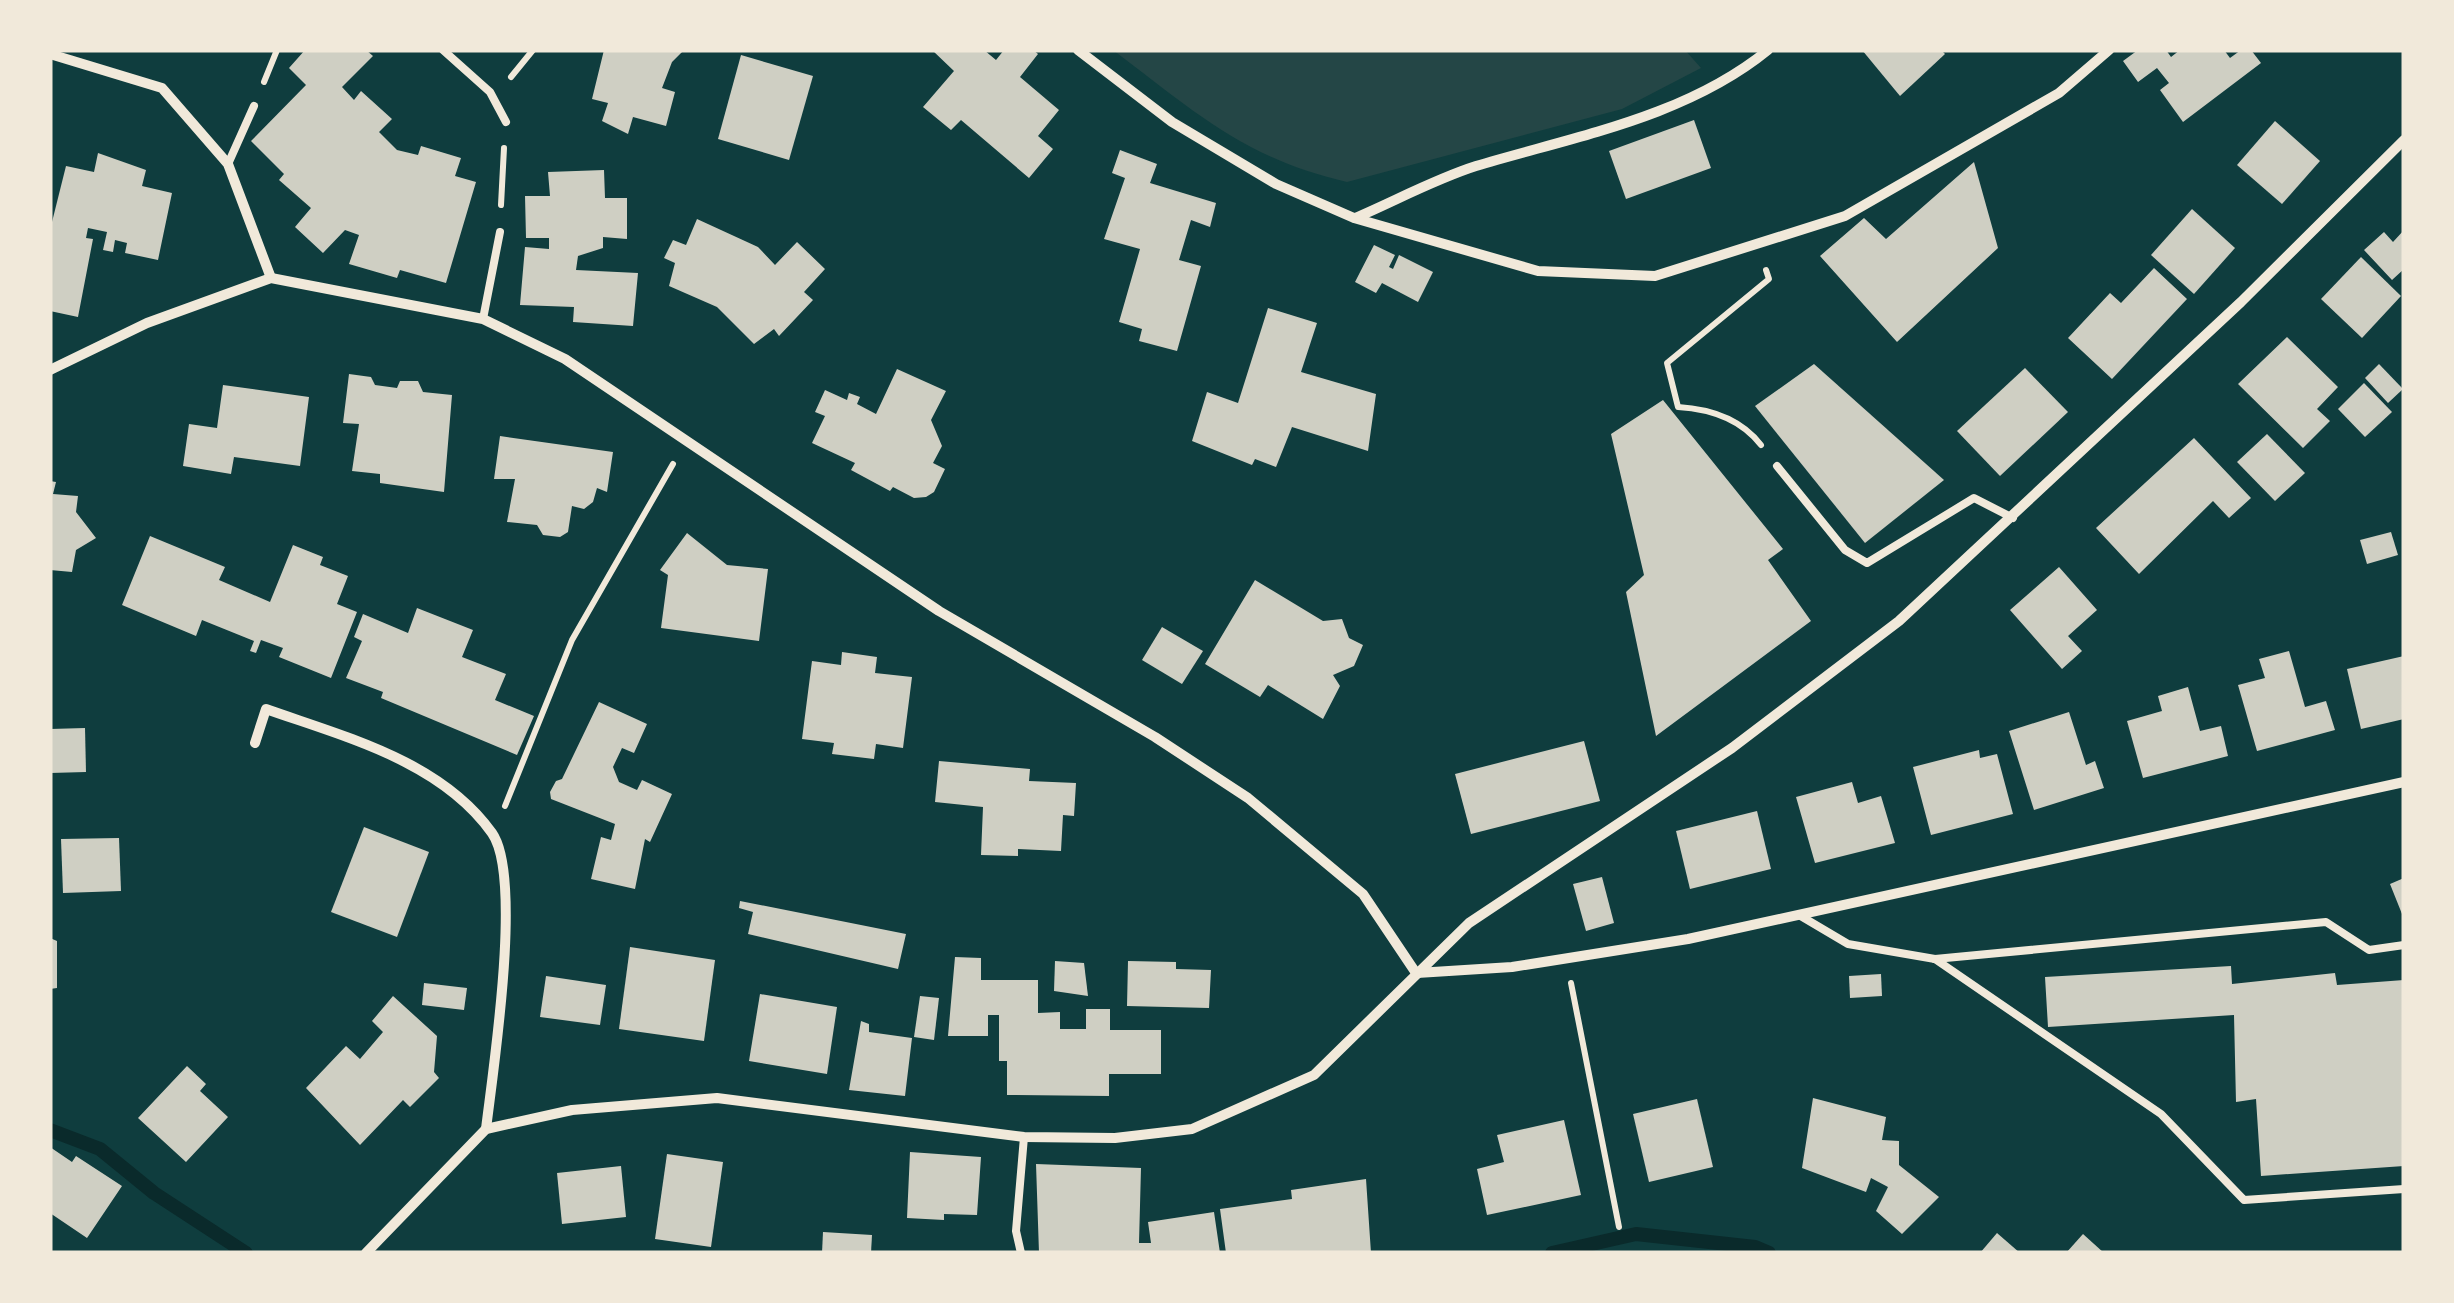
<svg xmlns="http://www.w3.org/2000/svg" width="2454" height="1303" viewBox="0 0 2454 1303" font-family="'Noto Serif',serif">
<rect width="100%" height="100%" fill="#0f3d3e"/>
<path fill="#244646" d="M1113,50H1685L1701,68L1622,109L1347,182C1245,159 1194,111 1113,50Z"/>
<g fill="none" stroke-linecap="round" stroke-linejoin="round">
<g stroke="#0a2a2b" stroke-width="14">
<path d="M50,1130L100,1149L154,1193L246,1253"/>
<path d="M1552,1253L1636,1234L1755,1247L1769,1253"/>
</g>
</g>
<g fill="#cfcfc3">
<path d="M305,50H366L373,56L342,87L354,100L361,91L392,119L379,132L397,150L418,155L421,146L461,158L455,176L476,182L446,283L400,270L397,278L349,264L359,235L345,230L323,253L295,227L311,208L279,180L284,174L251,141L306,85L289,68Z"/>
<path d="M604,50H684L672,62L662,88L675,92L666,126L633,117L628,134L602,121L608,103L592,99Z"/>
<path d="M932,50H984L996,60L1004,50H1033L1038,54L1020,77L1059,110L1038,136L1053,149L1029,178L961,120L951,130L923,107L954,71Z"/>
<path d="M1862,50H1941L1945,54L1900,96Z"/>
<path d="M2138,50H2166L2171,57L2180,50H2224L2230,58L2241,50H2251L2261,63L2183,122L2160,90L2169,83L2157,68L2138,82L2123,61Z"/>
<path d="M741,55L813,76L789,160L718,139Z"/>
<path d="M1694,120L1711,168L1626,199L1609,151Z"/>
<path d="M2275,121L2320,161L2282,204L2237,165Z"/>
<path d="M1120,150L1157,164L1150,183L1216,203L1210,227L1191,220L1179,260L1201,266L1177,351L1139,341L1142,329L1119,322L1140,249L1104,239L1125,178L1112,173Z"/>
<path d="M98,153L146,170L142,186L172,193L158,260L125,253L127,243L115,240L113,252L103,250L107,232L88,228L86,238L93,239L78,317L50,311V230L66,166L94,172Z"/>
<path d="M1974,162L1998,248L1897,342L1820,256L1864,218L1886,239Z"/>
<path d="M604,170L605,198H627V239L603,237V248L578,256L576,270L638,273L633,326L573,322L574,307L520,305L525,247L549,249V238H526L525,196H550L548,172Z"/>
<path d="M2192,209L2235,248L2194,294L2151,255Z"/>
<path d="M697,219L758,247L775,265L797,242L825,269L804,292L813,300L779,336L774,329L754,344L717,307L669,286L675,263L664,258L673,240L686,245Z"/>
<path d="M2404,230V269L2392,280L2364,250L2384,232L2393,242Z"/>
<path d="M1374,245L1395,255L1389,267L1393,269L1399,255L1433,272L1418,302L1382,283L1376,293L1355,282Z"/>
<path d="M2361,257L2401,296L2362,338L2321,299Z"/>
<path d="M2154,268L2187,299L2112,379L2068,338L2110,293L2121,303Z"/>
<path d="M1268,308L1317,323L1301,372L1376,394L1368,451L1292,427L1276,467L1255,459L1252,465L1192,441L1207,392L1238,403Z"/>
<path d="M2287,337L2338,387L2317,409L2330,421L2303,448L2238,384Z"/>
<path d="M1814,364L1944,480L1865,543L1755,406Z"/>
<path d="M2379,364L2403,389L2388,403L2365,378Z"/>
<path d="M2025,368L2068,412L2000,476L1957,431Z"/>
<path d="M897,369L946,391L931,420L942,446L933,463L945,469L934,492L926,497L914,498L893,487L890,491L851,470L855,463L812,443L825,416L815,412L825,390L847,400L849,393L860,397L857,404L876,414Z"/>
<path d="M349,374L371,377L375,385L397,388L400,381H418L423,392L452,395L444,492L380,483V474L352,471L359,424L343,423Z"/>
<path d="M2364,383L2392,412L2365,437L2338,409Z"/>
<path d="M223,385L309,397L300,466L234,457L231,474L183,466L189,424L217,428Z"/>
<path d="M1663,400L1783,549L1768,560L1811,621L1656,736L1626,592L1644,575L1611,434Z"/>
<path d="M2267,434L2305,473L2275,501L2237,462Z"/>
<path d="M500,436L613,452L607,492L597,488L593,502L584,509L572,506L568,532L560,537L543,535L537,525L507,522L515,479H494Z"/>
<path d="M2194,438L2251,498L2229,518L2213,501L2139,574L2096,528Z"/>
<path d="M50,481L56,482L53,494L78,496L76,512L96,538L76,550L72,572L50,570Z"/>
<path d="M2391,532L2398,555L2367,564L2360,540Z"/>
<path d="M687,533L727,565L768,569L759,641L661,628L668,575L660,570Z"/>
<path d="M150,536L225,567L219,580L270,602L293,545L323,557L320,565L348,576L337,604L357,612L331,678L279,657L283,648L261,640L256,653L250,651L254,641L202,620L196,636L122,605Z"/>
<path d="M2059,567L2097,610L2068,636L2082,651L2062,669L2010,610Z"/>
<path d="M1255,580L1323,621L1342,619L1349,638L1363,645L1354,666L1333,675L1340,686L1323,719L1268,685L1260,697L1205,664Z"/>
<path d="M417,608L473,630L462,657L506,674L495,700L534,716L517,755L381,698L383,692L346,678L362,641L354,637L363,614L408,633Z"/>
<path d="M1162,627L1203,651L1182,684L1142,660Z"/>
<path d="M2289,651L2305,707L2326,701L2335,730L2257,751L2238,685L2265,678L2259,659Z"/>
<path d="M842,652L877,657L875,673L912,677L903,748L876,744L874,759L832,754L834,743L802,739L812,661L841,665Z"/>
<path d="M2404,656V719L2361,729L2347,669Z"/>
<path d="M2188,687L2200,731L2221,726L2228,756L2143,778L2127,721L2162,711L2158,696Z"/>
<path d="M599,702L647,724L634,753L622,748L613,767L619,782L637,790L642,780L672,794L650,842L645,839L635,889L591,879L601,837L611,840L615,824L551,799L550,792L556,781L562,779Z"/>
<path d="M2069,712L2086,765L2095,761L2104,788L2034,810L2009,731Z"/>
<path d="M85,728L86,772L50,773V729Z"/>
<path d="M1584,741L1600,801L1471,834L1455,774Z"/>
<path d="M1979,750L1980,758L1997,754L2013,814L1931,835L1913,767Z"/>
<path d="M939,761L1030,769L1029,781L1076,783L1074,816L1063,815L1061,851L1018,849V856L981,855L983,807L935,802Z"/>
<path d="M1852,782L1858,803L1881,796L1895,843L1815,863L1796,797Z"/>
<path d="M1757,811L1771,869L1690,889L1676,831Z"/>
<path d="M364,827L429,852L397,937L331,912Z"/>
<path d="M119,838L121,891L63,893L61,839Z"/>
<path d="M1602,877L1614,923L1586,931L1573,884Z"/>
<path d="M2404,878V919L2390,884Z"/>
<path d="M740,901L906,934L898,969L748,934L753,912L739,908Z"/>
<path d="M50,938L57,941V988L50,989Z"/>
<path d="M630,947L715,960L704,1041L619,1029Z"/>
<path d="M955,957L981,958V980H1038V1013L1060,1012V1029H1086V1009H1110V1030H1161V1074H1109V1096L1007,1095V1061H999V1015H988V1036H948Z"/>
<path d="M1055,961L1084,963L1088,996L1054,991Z"/>
<path d="M1128,961L1176,962V969L1211,970L1209,1008L1127,1006Z"/>
<path d="M2231,966L2232,984L2335,973L2337,985L2404,980V1166L2261,1176L2256,1099L2236,1102L2234,1015L2048,1027L2045,977Z"/>
<path d="M1881,974L1882,996L1850,998L1849,976Z"/>
<path d="M546,976L606,985L600,1025L540,1017Z"/>
<path d="M424,983L467,988L464,1010L422,1005Z"/>
<path d="M760,994L837,1007L827,1074L749,1061Z"/>
<path d="M393,996L437,1036L434,1072L439,1078L410,1107L403,1100L360,1145L306,1088L346,1046L360,1059L383,1032L372,1021Z"/>
<path d="M920,996L939,998L934,1040L914,1037Z"/>
<path d="M861,1021L869,1024V1032L912,1038L905,1096L849,1090Z"/>
<path d="M187,1066L206,1084L200,1091L228,1117L186,1162L138,1118Z"/>
<path d="M1813,1098L1886,1117L1882,1140L1899,1141V1165L1939,1197L1902,1234L1876,1211L1888,1187L1871,1178L1866,1192L1802,1168Z"/>
<path d="M1697,1099L1713,1167L1649,1182L1633,1114Z"/>
<path d="M1564,1120L1581,1195L1487,1215L1477,1169L1504,1162L1497,1135Z"/>
<path d="M50,1147L72,1162L76,1156L122,1186L87,1238L50,1213Z"/>
<path d="M910,1152L981,1157L977,1215L944,1214V1220L907,1218Z"/>
<path d="M667,1154L723,1162L711,1247L655,1239Z"/>
<path d="M1036,1164L1141,1168L1139,1243H1151L1148,1222L1214,1212L1220,1253H1039Z"/>
<path d="M621,1166L626,1217L562,1224L557,1173Z"/>
<path d="M1366,1179L1371,1253H1226L1220,1209L1292,1199L1291,1190Z"/>
<path d="M823,1232L872,1235L871,1253H822Z"/>
<path d="M1997,1233L2020,1253H1980Z"/>
<path d="M2083,1234L2104,1253H2066Z"/>
</g>
<g fill="none" stroke-linecap="round" stroke-linejoin="round">
<g stroke="#f1e9da" stroke-width="6">
<path d="M511,77L533,50"/>
<path d="M264,82L277,50"/>
<path d="M501,205L504,148"/>
<path d="M1761,445C1741,419 1711,409 1678,407L1667,363L1769,279L1766,270"/>
<path d="M505,806L572,640L673,464"/>
<path d="M1571,983L1619,1227"/>
</g>
<g stroke="#f1e9da" stroke-width="8">
<path d="M443,50L490,92L506,122"/>
<path d="M228,164L254,106"/>
<path d="M483,319L500,232"/>
<path d="M1777,466L1845,550L1867,563L1974,498L2013,518"/>
<path d="M1799,915L1848,944L1935,959L2161,1114L2244,1200L2404,1189"/>
<path d="M1935,959L2326,922L2369,950L2404,945"/>
<path d="M1021,1253L1016,1231L1024,1137"/>
</g>
<g stroke="#f1e9da" stroke-width="10">
<path d="M1078,50L1172,122L1276,184L1354,218L1538,271L1655,276L1845,216L2059,93L2109,50"/>
<path d="M50,54L162,88L228,164L271,278"/>
<path d="M1355,218C1395,201 1435,179 1476,166C1576,136 1686,117 1768,50"/>
<path d="M50,370L147,323L271,278L483,319L565,359L939,611L1155,737L1248,798L1363,894L1416,973"/>
<path d="M255,743L266,709C345,737 441,761 492,833C523,877 493,1070 486,1129"/>
<path d="M1417,973L1512,967L1688,939L2404,782"/>
<path d="M366,1253L486,1129L572,1110L717,1098L1024,1137L1115,1138L1192,1129L1314,1075L1469,923L1732,748L1899,621L2241,302L2404,140"/>
</g>
</g>
<rect width="2454" height="1303" fill="none" stroke="#f1e9da" stroke-width="105"/>
</svg>
